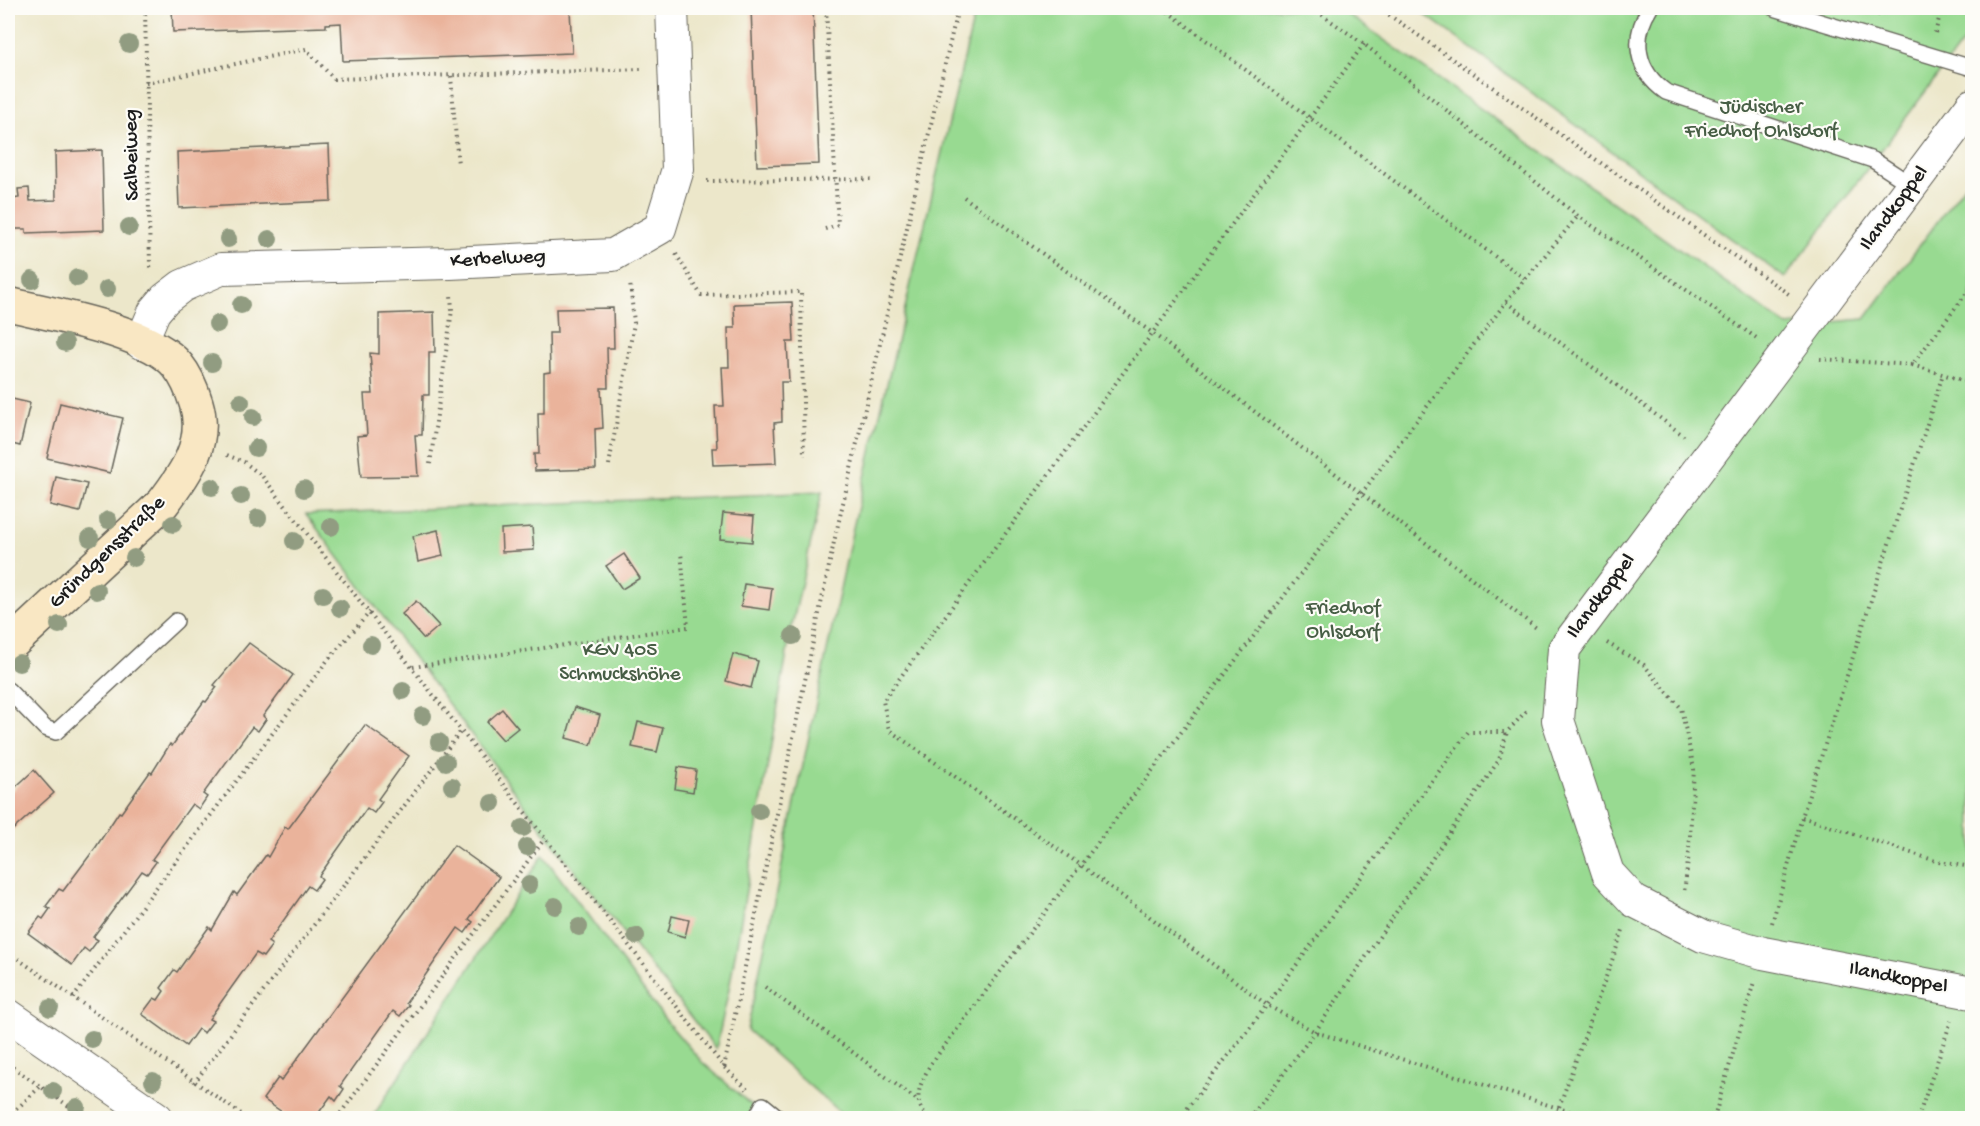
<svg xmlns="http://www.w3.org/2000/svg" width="1980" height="1126" viewBox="0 0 1980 1126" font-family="'Gochi Hand',sans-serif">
<rect width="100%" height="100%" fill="#fdfcf7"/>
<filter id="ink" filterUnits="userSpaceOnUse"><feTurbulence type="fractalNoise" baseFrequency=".0167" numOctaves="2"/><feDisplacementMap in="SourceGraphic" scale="12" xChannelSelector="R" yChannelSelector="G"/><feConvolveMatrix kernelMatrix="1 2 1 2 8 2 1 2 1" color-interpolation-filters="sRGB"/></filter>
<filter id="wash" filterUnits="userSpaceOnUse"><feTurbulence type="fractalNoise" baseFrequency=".008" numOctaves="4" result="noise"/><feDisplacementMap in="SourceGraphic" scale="24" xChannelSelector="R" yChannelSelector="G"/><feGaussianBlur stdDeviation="1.35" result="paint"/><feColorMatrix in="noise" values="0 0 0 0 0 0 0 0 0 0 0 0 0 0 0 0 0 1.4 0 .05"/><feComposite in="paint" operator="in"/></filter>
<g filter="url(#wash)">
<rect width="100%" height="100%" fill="#ece7ca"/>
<g fill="#98da91" stroke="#5a7b56" stroke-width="1.5">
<path d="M976,8H1339L1787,326L1865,319L1972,175V1118H846L747,1030L853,528Z"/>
<path d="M1416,8H1972V30L1785,278Z"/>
<path d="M822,492L790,635L730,984L716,1049L549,838L306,514Z"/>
<path d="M543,855L667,1022L702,1062L766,1118H372Z"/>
</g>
<g id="blocks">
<g fill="#eab39b">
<path d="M172,8H570L572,53L343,61L341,23L326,24V27L173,32Z"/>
<path d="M751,8H813L819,164L757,166Z"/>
<path d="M1848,8H1869L1867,14Z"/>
<path d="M8,80H11L12,140H8Z"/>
<path d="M329,145L331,201L179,208L177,152Z"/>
<path d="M102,150L104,230L26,233V229H14L13,199L19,198L18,189L29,188L30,201L56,200L55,152Z"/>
<path d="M792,302L794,342H787L789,382H781L782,422L774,423L776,463L713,465L712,448H717L715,406H724L722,367H729L728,328H735L734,304Z"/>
<path d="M613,308L614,348H607L608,388H601L603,428L595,429L596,469L535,471L534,454H539L538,413H544V373L550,372L549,333H557L556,309Z"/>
<path d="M434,312L435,352H429V395H423L422,435H415L418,476L361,477L357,436L367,435L364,394H373L370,353L379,354V314Z"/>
<path d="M8,398L30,403L20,446L8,443Z"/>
<path d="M60,403L123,418L110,473L47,458Z"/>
<path d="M56,477L87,484L80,512L50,505Z"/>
<path d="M723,513L754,516L752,542L720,539Z"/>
<path d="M532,527L534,550L502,552L501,529Z"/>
<path d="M438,530L443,556L418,562L413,536Z"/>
<path d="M624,554L640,578L622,589L606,566Z"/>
<path d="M744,584L772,588L769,610L741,606Z"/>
<path d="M416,601L439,626L424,639L402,614Z"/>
<path d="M249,643L293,675L263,716L266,719L258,731L252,727L203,794L207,797L199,809L192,804L152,859L156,862L147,874L142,871L93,937L98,940L89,952L84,948L72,965L28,933L40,917L43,919L50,909L46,906L59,889L63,891L96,847L119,812L121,813L150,772L152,773L170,744L172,746L204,701L206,702L217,687L214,685Z"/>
<path d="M733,654L758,661L751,688L726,681Z"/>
<path d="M575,707L600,715L591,745L566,738Z"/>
<path d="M502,709L518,728L503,740L487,722Z"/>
<path d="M638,722L663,728L657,752L632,747Z"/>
<path d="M365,725L409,756L378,799L382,802L374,813L367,808L319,876L322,879L314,890L308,886L268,942L272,945L263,957L256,953L209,1019L213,1021L204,1033L198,1029L186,1046L142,1014L154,998L158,1000L164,991L161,988L174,970L177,972L209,927L212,930L234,892L237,895L266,855L268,857L285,827L288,829Z"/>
<path d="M678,767L696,770L693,792L675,789Z"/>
<path d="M34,770L54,793L8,834V794Z"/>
<path d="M454,845L499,877L469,919L473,922L465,933L458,928L406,1003L409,1005L400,1016L393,1011L340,1086L344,1089L336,1101L331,1096L315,1118H291L263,1099L278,1078L281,1081Z"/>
<path d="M672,916L689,920L685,937L668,932Z"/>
</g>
</g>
</g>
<g filter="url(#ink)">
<use href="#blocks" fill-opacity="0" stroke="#656359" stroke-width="1.5"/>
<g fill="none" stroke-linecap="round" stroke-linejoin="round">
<g stroke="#656359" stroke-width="18">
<g id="lane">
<path d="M1650,8C1631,38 1636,71 1666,92L1873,160L1913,186"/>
<path d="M1774,8L1972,68"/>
<path d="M8,690L45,728L56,732L176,621"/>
<path d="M756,1118L763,1105L779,1118"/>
</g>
</g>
<g stroke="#656359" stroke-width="34">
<g id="street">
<path d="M1972,105L1564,649L1558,720L1608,873L1634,901L1703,936L1763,953L1972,993"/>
<path d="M141,343L154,312L165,299L182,286L221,269L450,263L613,255L660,228L678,169L672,8"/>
<path d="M8,1015L157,1118"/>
</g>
</g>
<g stroke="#656359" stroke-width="36">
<path id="secondary" d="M8,304C50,314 151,331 178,366C187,377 192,390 196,403C208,442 186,473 163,503L8,647"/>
</g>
<g stroke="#656359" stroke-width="4" stroke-dasharray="1.5 4.5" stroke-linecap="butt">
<path d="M145,8L150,266L152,270"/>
<path d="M1163,8L1525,279"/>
<path d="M1312,8L1364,44L1578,216L1758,339"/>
<path d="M1379,8L1790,295"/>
<path d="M1877,16L1880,8"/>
<path d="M1935,33L1942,8"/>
<path d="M1364,44L883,701L889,730L1082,866L1267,1005L1315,1032L1590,1118"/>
<path d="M451,76L458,165"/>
<path d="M146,83L306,49L334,79L643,69"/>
<path d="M707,181L875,179"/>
<path d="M964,197L1151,332L1539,630"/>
<path d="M825,229L838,225L826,8"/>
<path d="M676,254L701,295L801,292L804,456"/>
<path d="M1506,302L1684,436"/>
<path d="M1820,359L1912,365L1972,286"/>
<path d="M1912,365L1972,383"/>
<path d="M227,455L244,462L262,476L724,1067L747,1089"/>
<path d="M430,464L452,310L451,295"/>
<path d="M609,465L634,323L630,282"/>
<path d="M1607,643L1644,665L1681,708L1694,769L1689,853L1684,893"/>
<path d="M413,667L688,627L681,552"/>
<path d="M1802,817L1939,862L1972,867"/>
<path d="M1772,923L1802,817L1943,374"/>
<path d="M8,952L247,1118"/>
<path d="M765,987L917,1100"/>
<path d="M73,998L327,661L370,612"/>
<path d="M8,1064L86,1118"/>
<path d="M724,1067L834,542L958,8"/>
<path d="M194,1083L461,731"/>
<path d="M8,1117L41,1086"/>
<path d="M337,1118L545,838"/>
<path d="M928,1118C911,1100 920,1085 930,1065L1506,302L1578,216"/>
<path d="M1180,1118L1267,1005L1468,732H1507"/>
<path d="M1250,1118L1315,1032L1499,760L1507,732L1527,710"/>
<path d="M1555,1118L1623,930"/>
<path d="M1714,1118L1754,982"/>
<path d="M1918,1118L1951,1021"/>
</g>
<use href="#lane" stroke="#fff" stroke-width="15"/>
<use href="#street" stroke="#fff" stroke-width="32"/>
<use href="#secondary" stroke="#f9e7c3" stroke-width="33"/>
</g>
<g fill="#919c81">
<circle cx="129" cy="44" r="9"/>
<circle cx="129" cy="227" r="9"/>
<circle cx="228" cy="239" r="9"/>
<circle cx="269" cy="239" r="9"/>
<circle cx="77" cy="278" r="9"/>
<circle cx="32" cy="280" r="9"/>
<circle cx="107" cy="289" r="9"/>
<circle cx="241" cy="305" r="9"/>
<circle cx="217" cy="324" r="9"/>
<circle cx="65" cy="343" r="9"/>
<circle cx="212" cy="363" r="9"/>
<circle cx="241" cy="402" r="9"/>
<circle cx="253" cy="417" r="9"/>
<circle cx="256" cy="448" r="9"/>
<circle cx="212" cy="487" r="9"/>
<circle cx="304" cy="489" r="9"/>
<circle cx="241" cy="496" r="9"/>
<circle cx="258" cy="518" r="9"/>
<circle cx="108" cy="520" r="9"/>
<circle cx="173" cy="524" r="9"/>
<circle cx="331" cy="527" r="9"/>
<circle cx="90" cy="538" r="9"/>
<circle cx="294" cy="541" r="9"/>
<circle cx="134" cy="558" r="9"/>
<circle cx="97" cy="591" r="9"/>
<circle cx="323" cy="595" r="9"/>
<circle cx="340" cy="608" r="9"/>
<circle cx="59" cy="625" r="9"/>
<circle cx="793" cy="636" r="9"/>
<circle cx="371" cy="645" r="9"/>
<circle cx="19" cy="663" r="9"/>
<circle cx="403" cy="691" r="9"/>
<circle cx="423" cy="716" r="9"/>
<circle cx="439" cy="742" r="9"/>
<circle cx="446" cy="762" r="9"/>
<circle cx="452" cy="786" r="9"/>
<circle cx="492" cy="803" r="9"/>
<circle cx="759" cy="811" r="9"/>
<circle cx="523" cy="828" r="9"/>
<circle cx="527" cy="847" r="9"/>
<circle cx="529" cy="885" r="9"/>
<circle cx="555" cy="906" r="9"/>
<circle cx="579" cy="927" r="9"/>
<circle cx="636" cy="936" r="9"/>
<circle cx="50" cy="1008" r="9"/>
<circle cx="92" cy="1039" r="9"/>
<circle cx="153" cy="1081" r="9"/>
<circle cx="53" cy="1091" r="9"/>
<circle cx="77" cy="1107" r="9"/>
</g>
</g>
<g text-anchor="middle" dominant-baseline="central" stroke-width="4.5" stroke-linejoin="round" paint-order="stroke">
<g font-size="21" fill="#475e45" stroke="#fdfcf7">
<text x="1761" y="108">Jüdischer<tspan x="1761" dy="24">Friedhof Ohlsdorf</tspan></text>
<text x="1343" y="609">Friedhof<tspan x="1343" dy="24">Ohlsdorf</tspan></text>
<text x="620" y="651">KGV 405<tspan x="620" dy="24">Schmuckshöhe</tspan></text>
</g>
<g font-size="21" fill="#1c1c1c" stroke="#fdfcf7">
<text transform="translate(133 155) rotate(-91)">Salbeiweg</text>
<text transform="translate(1895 209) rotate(-53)">Ilandkoppel</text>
<text transform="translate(498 260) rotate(-3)">Kerbelweg</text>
<text transform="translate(108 553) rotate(-44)">Gründgensstraße</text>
<text transform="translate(1602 597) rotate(-53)">Ilandkoppel</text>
<text transform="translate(1898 979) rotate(11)">Ilandkoppel</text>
</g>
</g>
<rect width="1980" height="1126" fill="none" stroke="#fdfcf7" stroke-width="30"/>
</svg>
